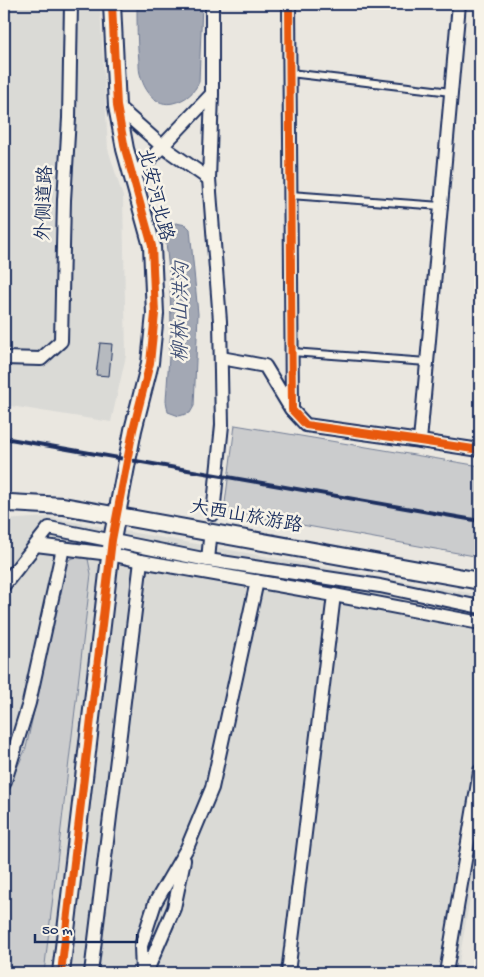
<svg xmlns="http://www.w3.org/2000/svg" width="484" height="977" viewBox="0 0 484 977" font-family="'Gochi Hand','LXGW WenKai TC',sans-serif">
<rect width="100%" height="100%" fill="#eae7e0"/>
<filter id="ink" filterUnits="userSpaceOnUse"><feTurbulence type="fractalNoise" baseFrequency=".02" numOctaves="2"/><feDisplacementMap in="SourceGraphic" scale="10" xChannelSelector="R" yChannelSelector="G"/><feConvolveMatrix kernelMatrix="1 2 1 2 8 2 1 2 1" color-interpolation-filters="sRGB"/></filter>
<g filter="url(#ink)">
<g fill="#dadad6">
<path d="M4,4H100L108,149L123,197L126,356L111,422L4,405Z"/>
<path d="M47,517L480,595V840L457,973H4V520Z"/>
</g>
<g fill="#cbcccd" stroke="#737e96">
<path d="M235,425L480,466V557L224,511Z"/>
<path d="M84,555L88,559L91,574L44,973H4V797L26,748L66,564L70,559Z"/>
</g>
<g fill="#a3a8b4" stroke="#6d7892">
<path d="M137,4H202L199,82C194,93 186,100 173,103C157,107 145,92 141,77C139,72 139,67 139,62C137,42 137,23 137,4Z"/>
<path d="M176,223L186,225L190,229L198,314L194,406L190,413L179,416L168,412L166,401L171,327L170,281L165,232L169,226Z"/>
</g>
<path fill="#b6babf" stroke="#1b2f5e" d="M100,343L112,344L109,376L96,375Z"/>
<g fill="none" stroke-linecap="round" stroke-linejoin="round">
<g stroke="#1b2f5e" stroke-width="10">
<g id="lane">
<path d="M290,73L451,92"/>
<path d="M290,195L441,206"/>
<path d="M292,352L427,362"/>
</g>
</g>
<g stroke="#1b2f5e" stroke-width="16">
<g id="street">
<path d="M212,4V94L209,179L220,321L222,425L213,514"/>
<path d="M289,4L292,410L306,425L420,441L480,450"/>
<path d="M117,106L162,146L209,179"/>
<path d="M133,177L212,94"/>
<path d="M4,358L41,359L61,341L64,200L69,118L71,4"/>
<path d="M221,358L265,366L291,409"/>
<path d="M420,441L459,4"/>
<path d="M36,545L110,554L141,561L334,595L480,623"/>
<path d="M208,560L210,539"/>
<path d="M4,585L49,528L208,560L380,586L480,607"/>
<path d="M4,784L29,703L63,548"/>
<path d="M91,973L141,561"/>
<path d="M142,973L141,946L155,903L187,848L212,788L257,581"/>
<path d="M146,973L174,908L184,860"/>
<path d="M288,973L334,595"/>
<path d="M446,973L480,771"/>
</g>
</g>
<g stroke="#1b2f5e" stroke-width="20">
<g id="secondary">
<path d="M4,505L10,503L63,506L480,581"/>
<path d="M61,973L112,540L133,430L150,363L155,314L152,246L125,149L117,106L112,4"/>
</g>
</g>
<use href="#lane" stroke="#f7f3e8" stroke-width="6"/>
<use href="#street" stroke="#f7f3e8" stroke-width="12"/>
<use href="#secondary" stroke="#f7f3e8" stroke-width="16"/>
<path stroke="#1b2f5e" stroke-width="4" d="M4,438L480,521"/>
<g stroke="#f7f3e8" stroke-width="11">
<g id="cycleway">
<path d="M289,4L292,410L306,425L420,441L480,450"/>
<path d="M61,973L112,540L133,430L150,363L155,314L152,246L125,149L117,106L112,4"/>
</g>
</g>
<use href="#cycleway" stroke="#e8590c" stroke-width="8"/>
</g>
</g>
<g text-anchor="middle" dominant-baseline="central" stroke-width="5" stroke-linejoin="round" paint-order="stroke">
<g font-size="19" fill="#1b2f5e" stroke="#f7f3e8">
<text transform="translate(154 195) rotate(76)">北安河北路</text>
<text transform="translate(46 203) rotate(-88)">外侧道路</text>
<text transform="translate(246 518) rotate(10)">大西山旅游路</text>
</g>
<g font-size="20" font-style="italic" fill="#445378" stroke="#f7f3e8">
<text transform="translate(183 312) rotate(-89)">柳林山洪沟</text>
</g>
</g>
<rect width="484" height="977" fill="none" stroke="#f7f3e8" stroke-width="20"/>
<rect x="10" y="10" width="464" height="957" fill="none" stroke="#1b2f5e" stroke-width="2" filter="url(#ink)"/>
<path d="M35 934v8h102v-8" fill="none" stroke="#1b2f5e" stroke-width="2.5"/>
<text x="42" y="934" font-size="15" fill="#1b2f5e" stroke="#f7f3e8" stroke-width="4" paint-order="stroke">50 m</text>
</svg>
